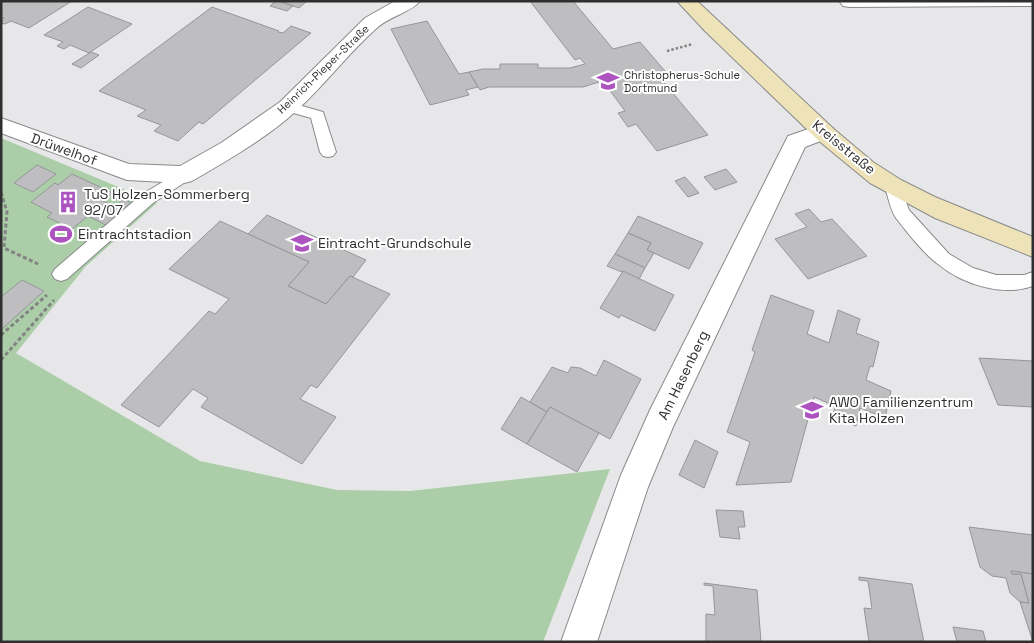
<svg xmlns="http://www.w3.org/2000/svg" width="1034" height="643" viewBox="0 0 1034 643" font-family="'Space Grotesk',sans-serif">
<rect width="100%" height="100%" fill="#e7e7e9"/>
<path fill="#abcea8" d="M1,138L157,203L86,266L16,353L200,461L337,490L410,491L610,469L543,642H1Z"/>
<g fill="#bebec1" stroke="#959698">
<path d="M4,1H72L29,28L11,21L5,24L1,23L4,18L1,17V3Z"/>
<path d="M276,1H279L293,6L287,11L270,6Z"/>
<path d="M279,1H307L299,8Z"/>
<path d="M530,1H573L613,49L640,42L665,71L656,73L708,135L657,151L636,124L628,127L618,113L625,111L608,88L604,89L599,82L583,87H489L480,90L469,72L483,69H500V64H538V68H570L585,64L580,58L575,60Z"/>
<path d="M88,7L132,24L89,53L70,45L64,49L57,46L63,42L44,35Z"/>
<path d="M212,7L279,31L278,32L283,33L291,26L311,33L203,124L199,122L178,141L154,131L161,125L137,116L146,110L99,91Z"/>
<path d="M427,21L459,74L469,72L478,87L466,90L469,95L430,105L391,29Z"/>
<path d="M91,52L99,55L81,68L72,64Z"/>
<path d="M37,165L56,174L33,192L14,183Z"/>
<path d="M726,169L737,182L715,190L704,177Z"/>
<path d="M72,174L113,193L103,201L114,207L124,199L131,203L106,225L88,216L72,229L47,217L52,213L31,202L55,183L58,185Z"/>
<path d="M685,177L699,193L688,197L675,181Z"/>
<path d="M809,209L821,222L832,219L867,256L808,279L775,239L807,227L795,214Z"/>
<path d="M267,215L366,260L353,277L350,276L326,304L288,286L309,262L248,234Z"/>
<path d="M638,216L703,243L689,269L647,250L651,243L628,233Z"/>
<path d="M220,221L309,262L288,286L326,304L350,276L390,294L317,388L311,385L300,399L336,417L302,464L201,407L208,398L193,389L159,427L121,405L209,311L215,314L229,299L169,269Z"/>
<path d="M628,233L651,243L647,250L654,253L645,268L615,254Z"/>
<path d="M615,254L645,268L639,279L607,266Z"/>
<path d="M623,271L674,295L655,331L621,315L619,318L600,308Z"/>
<path d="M22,280L44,291L1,330V297Z"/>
<path d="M771,295L814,311L807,334L829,343L838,310L860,319L856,333L879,342L873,367L870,366L866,380L891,391L885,418L860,408L856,426L833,416L835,406L814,397L791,482L736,485L750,442L727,432L755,352L752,350Z"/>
<path d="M979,358L1033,361V407L998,405Z"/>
<path d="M604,360L641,379L610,439L550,407L547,412L530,402L552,367L568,373L571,367L580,368L596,376Z"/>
<path d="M521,397L547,412L527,444L501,429Z"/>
<path d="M550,407L599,433L577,472L527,444Z"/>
<path d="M695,440L718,452L704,488L679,475Z"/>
<path d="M716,510L743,511L745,527H738L740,539L720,537Z"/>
<path d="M969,527L1033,535V574L1011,571L1012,574H1021L1029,603L1020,602L1010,593L1006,578L992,576L980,567Z"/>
<path d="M1011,571L1033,574V642L1020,602L1029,603L1021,574H1012Z"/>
<path d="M859,577L912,584L924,642H869L864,608L872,609L868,581L859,580Z"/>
<path d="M704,583L757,590L761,642H706V614L715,615L713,586L704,585Z"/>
<path d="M953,627L983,631L986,642H957Z"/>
</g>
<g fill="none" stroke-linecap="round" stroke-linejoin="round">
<g stroke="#898a8c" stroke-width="2">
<g id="lane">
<path d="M288,102L323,112L336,152L333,156L328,157L323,156L320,152L311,118L283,110L281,107L283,104Z"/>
<path d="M184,169L190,171L192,175L190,179L153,203L67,279L61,281L55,279L52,274L55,269L141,195Z"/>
<path d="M892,179L898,181L909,210L949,254L973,268L996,275H1024L1033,272V286C1002,297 962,284 938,264C926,256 905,230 896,218C890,209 888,195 884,185L886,181Z"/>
</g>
</g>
<g stroke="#898a8c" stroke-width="2">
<g id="street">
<path d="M395,1H420C413,11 389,17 378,27C349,52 325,85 296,111C267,138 226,161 192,181L184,183L127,180L1,133V118L129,164L180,166L221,143L280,102L365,18Z"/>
<path d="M1033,1V6L849,7L843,6L840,2Z"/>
<path d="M823,124L831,127L834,132L831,137L805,147L673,427L648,487L597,642H561L621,475L650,410L785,142L788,136Z"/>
</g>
</g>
<g stroke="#898a8c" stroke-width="2">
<path id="secondary" d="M677,1H697L835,130L873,162L901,180L935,197L1033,237V257L935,218L870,183L819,141L705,31Z"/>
</g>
<path stroke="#838384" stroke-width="2.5" stroke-dasharray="2.5 2" stroke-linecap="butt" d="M667,51L693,44"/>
<g stroke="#838384" stroke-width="3" stroke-dasharray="4 2.5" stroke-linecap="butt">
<path d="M1,192L7,212L4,248L38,264"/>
<path d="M1,335L47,295"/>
<path d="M1,360L54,300"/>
</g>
<use href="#lane" fill="#fff" fill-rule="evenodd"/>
<use href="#street" fill="#fff" fill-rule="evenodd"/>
<use href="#secondary" fill="#ede2b8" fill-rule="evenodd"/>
</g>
<defs>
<g id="school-bare" transform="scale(1.725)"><path d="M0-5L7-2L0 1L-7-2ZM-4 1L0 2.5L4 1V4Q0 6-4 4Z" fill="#ac53c0" stroke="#fff" stroke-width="2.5" paint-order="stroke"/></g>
<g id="building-bare" transform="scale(1.725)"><path d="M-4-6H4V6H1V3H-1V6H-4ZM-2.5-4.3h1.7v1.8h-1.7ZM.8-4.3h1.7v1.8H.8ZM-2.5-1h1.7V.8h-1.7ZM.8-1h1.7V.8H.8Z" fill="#ac53c0" stroke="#fff" stroke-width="2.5" paint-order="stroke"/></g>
<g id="stadium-bare" transform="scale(1.725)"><path d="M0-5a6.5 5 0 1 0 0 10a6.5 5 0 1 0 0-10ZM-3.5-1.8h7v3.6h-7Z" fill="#ac53c0" stroke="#fff" stroke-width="2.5" paint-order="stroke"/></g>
</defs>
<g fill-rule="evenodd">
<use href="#school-bare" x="608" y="81"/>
<use href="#building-bare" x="68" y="202"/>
<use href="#stadium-bare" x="61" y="234"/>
<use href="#school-bare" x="302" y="243"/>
<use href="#school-bare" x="812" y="410"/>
</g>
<g text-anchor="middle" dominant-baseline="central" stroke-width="4" stroke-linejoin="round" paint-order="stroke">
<g font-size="11" fill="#2f2f30" stroke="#fff">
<text transform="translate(323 69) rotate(-44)">Heinrich-Pieper-Straße</text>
</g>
<g font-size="11" fill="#2f2f30" stroke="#fff" text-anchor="start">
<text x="624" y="75">Christopherus-Schule<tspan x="624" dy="13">Dortmund</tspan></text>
</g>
<g font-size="14" fill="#2f2f30" stroke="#fff">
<text transform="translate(844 147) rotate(39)">Kreisstraße</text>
<text transform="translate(64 149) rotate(20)">Drüwelhof</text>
<text transform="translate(683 375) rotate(-64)">Am Hasenberg</text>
</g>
<g font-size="14" fill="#2f2f30" stroke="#fff" text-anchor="start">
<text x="84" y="194">TuS Holzen-Sommerberg<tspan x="84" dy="16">92/07</tspan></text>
<text x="78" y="234">Eintrachtstadion</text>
<text x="318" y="243">Eintracht-Grundschule</text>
<text x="829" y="402">AWO Familienzentrum<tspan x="829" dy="16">Kita Holzen</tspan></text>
</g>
</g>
<rect width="1034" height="643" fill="none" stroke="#2f2f30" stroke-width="5"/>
</svg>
